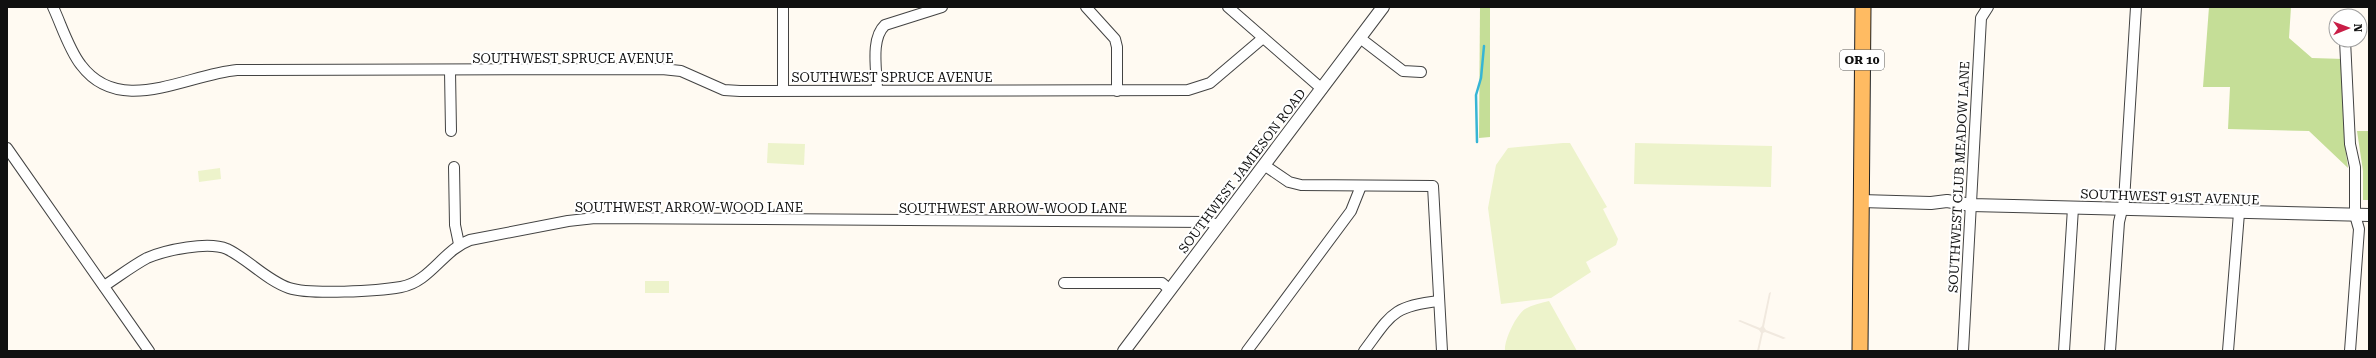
<svg xmlns="http://www.w3.org/2000/svg" width="2376" height="358" viewBox="0 0 2376 358" font-family="'Roboto Serif',serif">
<rect width="100%" height="100%" fill="#fffaf2"/>
<g fill="#c5de97">
<path d="M1480,7H1490V137L1479,138Z"/>
<path d="M2209,7H2291L2289,38L2312,58L2344,59L2345,146L2348,168L2309,131L2228,129L2230,87H2203Z"/>
<path d="M2357,131H2369V200H2363V171Z"/>
</g>
<g fill="#edf3cb">
<path d="M768,143L805,144L804,165L767,163Z"/>
<path d="M1563,143H1570L1607,207L1603,209L1618,239L1616,245L1586,262L1591,272L1551,298L1501,304L1488,208L1496,165L1508,148Z"/>
<path d="M1635,143L1772,146L1771,187L1634,184Z"/>
<path d="M220,168L221,179L199,182L198,171Z"/>
<rect x="645" y="281" width="24" height="12"/>
<path d="M1549,301L1577,351H1505C1504,340 1516,315 1525,309C1532,305 1541,303 1549,301Z"/>
</g>
<path fill="#f1e9df" d="M1771,292L1764,327L1766,330L1786,338L1783,339L1765,332L1763,333L1759,351H1757L1761,333L1759,330L1738,321L1740,320L1760,328L1762,326L1769,293Z"/>
<g fill="none" stroke-linecap="round" stroke-linejoin="round">
<path stroke="#36b5d5" stroke-width="2.5" d="M1477,142L1476,95L1481,78L1484,46"/>
<g stroke="#434343" stroke-width="12">
<g id="minor">
<path d="M53,7C61,24 69,50 81,65C120,117 185,75 237,70L662,69L681,71L724,90L740,91L1188,90L1210,83L1263,38"/>
<path d="M783,7V90"/>
<path d="M1086,7L1115,39L1117,47V91"/>
<path d="M1228,7L1322,89"/>
<path d="M1360,38L1403,71L1421,72"/>
<path d="M2345,40L2350,144L2355,167V215L2359,229L2350,351"/>
<path d="M450,71L451,131"/>
<path d="M877,90C877,71 870,39 885,25L942,7"/>
<path d="M7,148L149,351"/>
<path d="M1264,165L1289,182L1301,185L1433,186L1442,351"/>
<path d="M454,167L455,225L459,244"/>
<path d="M1064,283H1162L1170,290"/>
<path d="M104,286C118,277 132,266 147,258C166,250 208,241 227,249C248,259 266,280 289,288C310,295 378,291 401,287C430,282 443,250 470,240L568,221L595,218L1209,222L1218,225"/>
<path d="M1247,351L1351,211L1361,186"/>
<path d="M1364,351C1391,315 1392,306 1439,301"/>
<path d="M1963,351L1981,18L1988,7"/>
<path d="M2064,351L2073,208"/>
<path d="M2110,351L2119,222L2124,201L2136,7"/>
<path d="M2228,351L2239,213"/>
</g>
</g>
<g stroke="#434343" stroke-width="14">
<g id="tertiary">
<path d="M1861,201L1931,203L1947,201L1971,205L2369,215"/>
<path d="M1124,351L1383,7"/>
</g>
</g>
<g stroke="#212121" stroke-width="17">
<path id="primary" d="M1860,351L1863,7"/>
</g>
<use href="#minor" stroke="#fff" stroke-width="10"/>
<use href="#tertiary" stroke="#fff" stroke-width="12"/>
<use href="#primary" stroke="#ffbb62" stroke-width="15"/>
</g>
<g text-anchor="middle" dominant-baseline="central" stroke-width="4" stroke-linejoin="round" paint-order="stroke">
<rect fill="#fff" stroke="#585858" stroke-width="1" x="1840" y="50" width="44" height="20" rx="3"/>
<g font-size="12" font-weight="bold" fill="#101010">
<text x="1862" y="60">OR 10</text>
</g>
<g font-size="13" fill="#101010" stroke="#fff">
<text x="573" y="58">SOUTHWEST SPRUCE AVENUE</text>
<text x="892" y="77">SOUTHWEST SPRUCE AVENUE</text>
<text transform="translate(1242 171) rotate(-53)">SOUTHWEST JAMIESON ROAD</text>
<text transform="translate(1959 177) rotate(-87)">SOUTHWEST CLUB MEADOW LANE</text>
<text transform="translate(2170 197) rotate(2)">SOUTHWEST 91ST AVENUE</text>
<text x="689" y="207">SOUTHWEST ARROW-WOOD LANE</text>
<text x="1013" y="208">SOUTHWEST ARROW-WOOD LANE</text>
</g>
</g>
<rect width="2376" height="358" fill="none" stroke="#101010" stroke-width="16"/>
<g transform="translate(2348 28) rotate(89)"><circle r="19" fill="#ffffff" stroke="#9f9f9f"/>
<path d="M0-3L7 15L0 10L-7 15Z" fill="#c91e47"/>
<text y="-6" font-size="11" font-weight="bold" text-anchor="middle" fill="#101010">N</text>
</g>
</svg>
